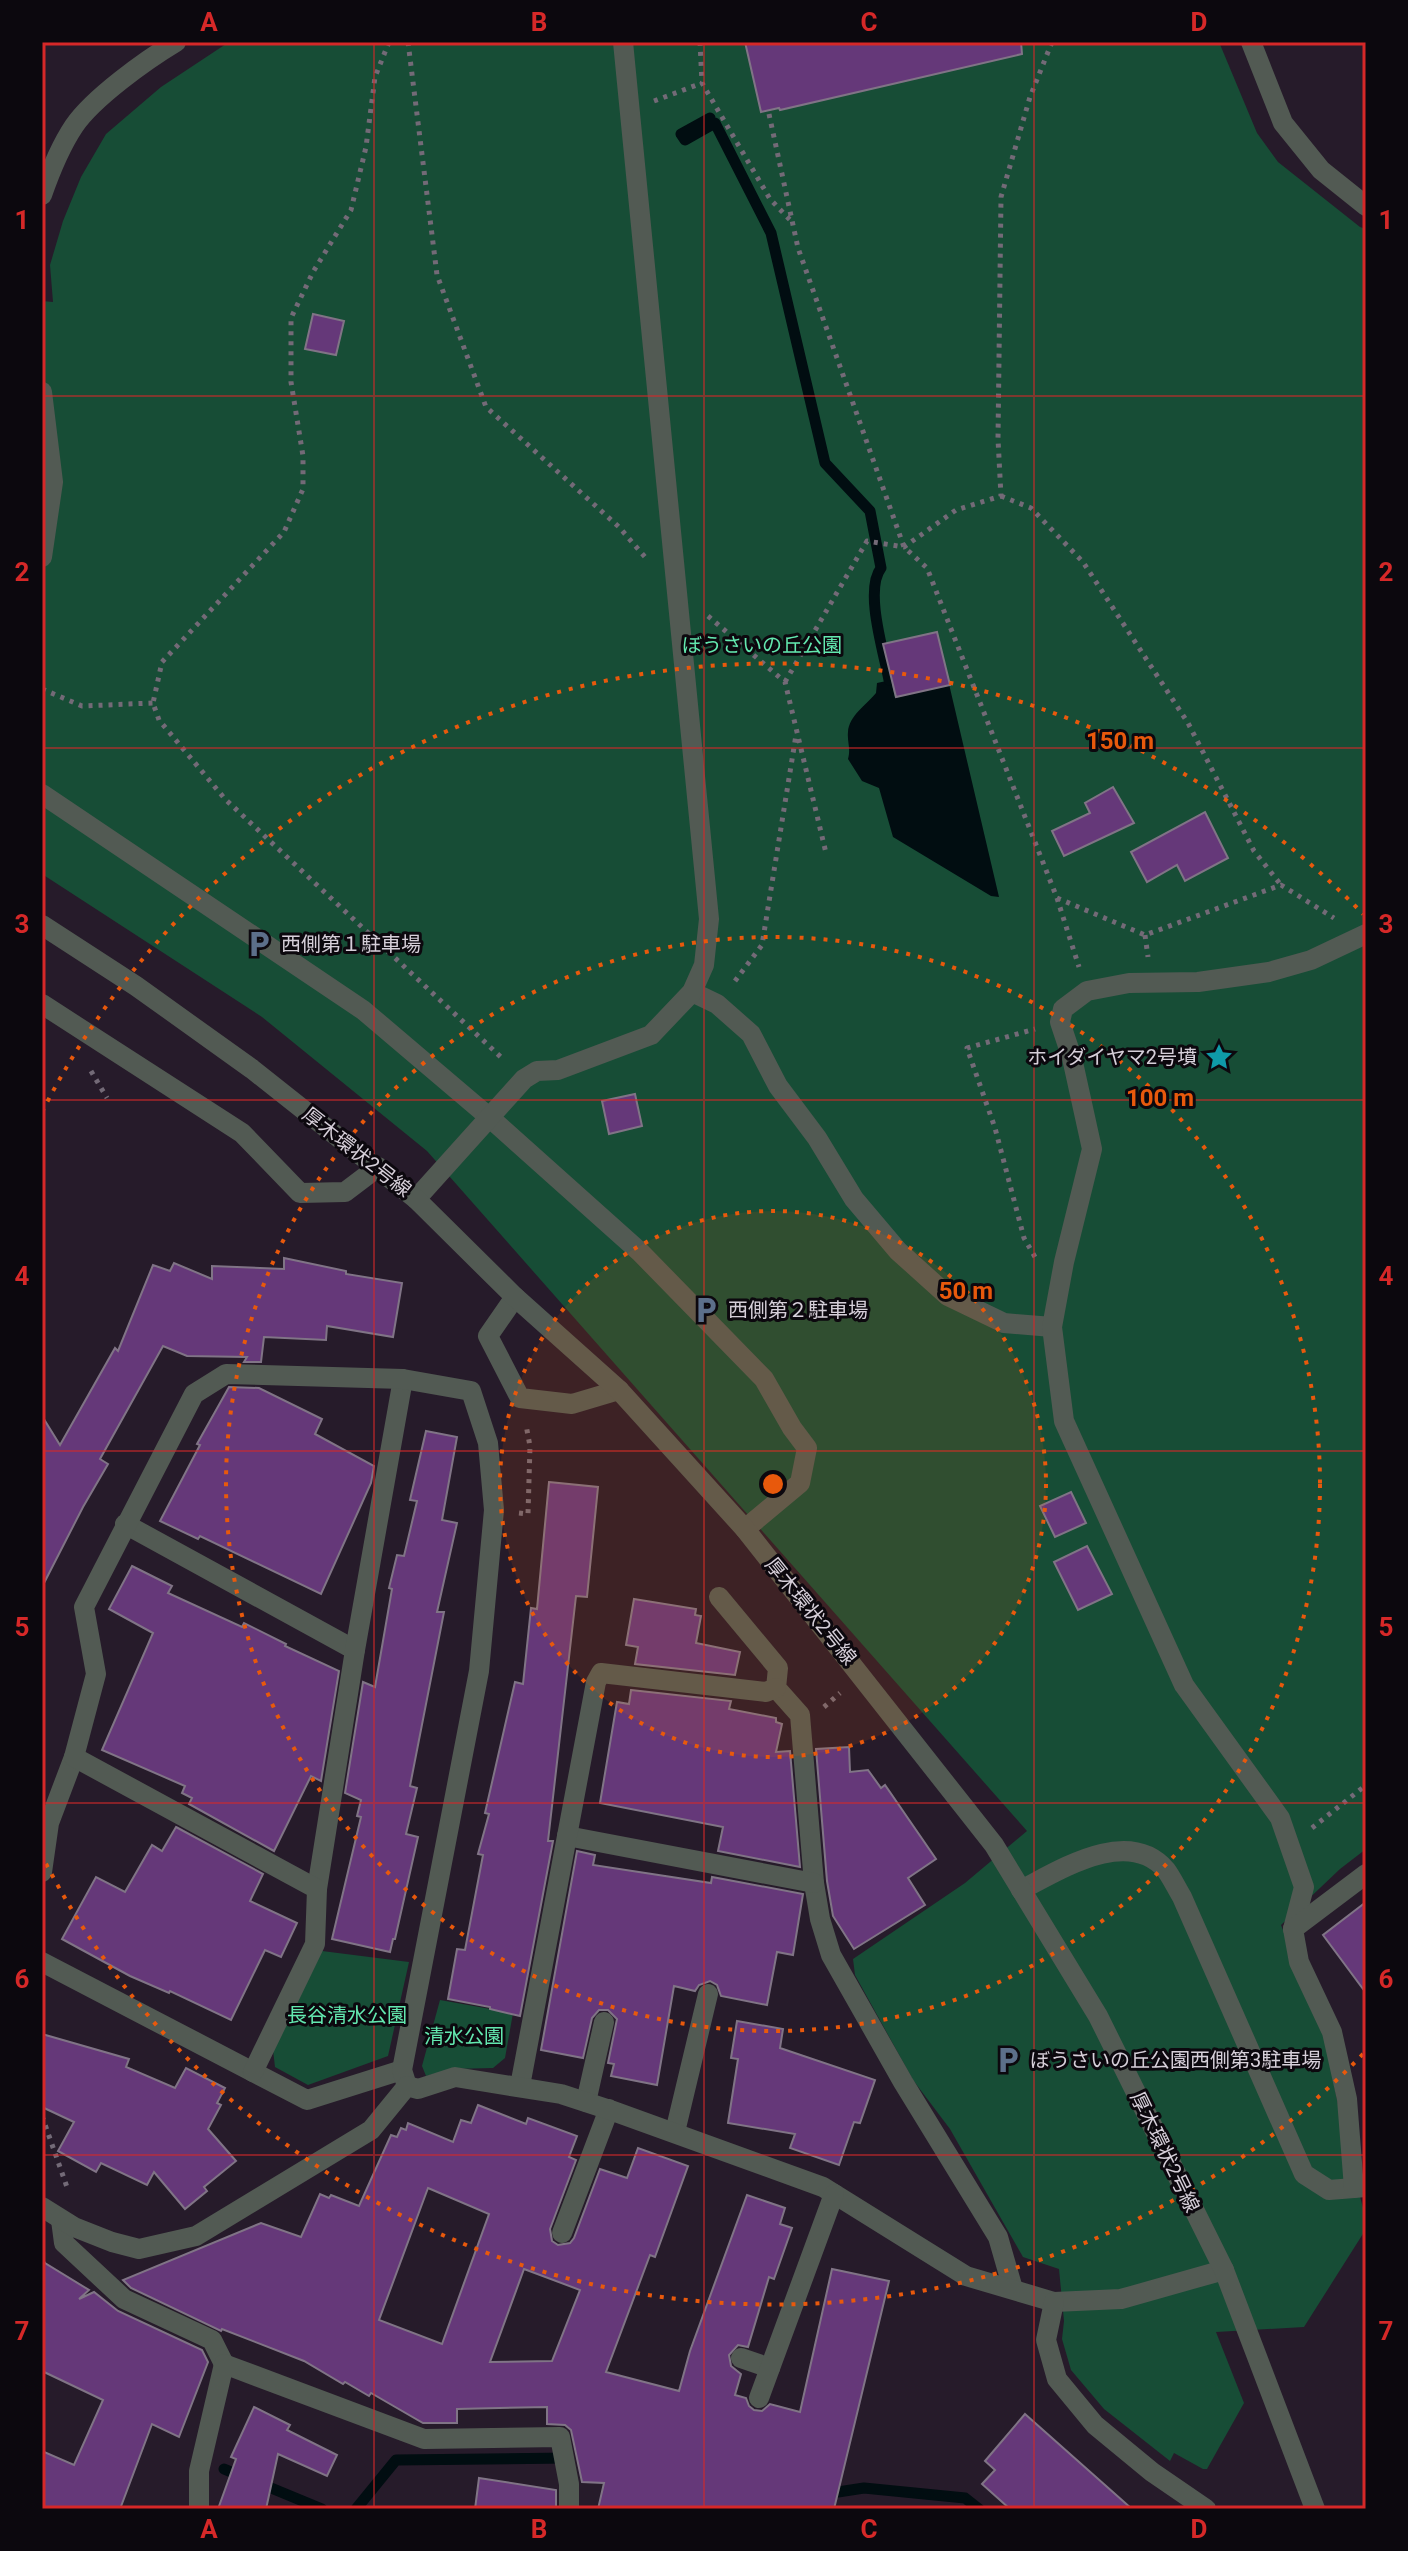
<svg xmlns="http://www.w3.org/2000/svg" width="1408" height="2551" viewBox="0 0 1408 2551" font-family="Roboto,'Noto Sans JP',sans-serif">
<rect width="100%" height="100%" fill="#261b2a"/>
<g fill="#174d36">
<path d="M229,42H1219L1257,133L1278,162L1360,227L1366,229V1849L1340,1869L1281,1925L1323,2031L1346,2144L1366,2219V2229L1304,2327L1216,2332L1244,2403L1207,2469H1203L1174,2453L1170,2461L1104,2409L1071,2370L1062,2339L1064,2321L1059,2269L1023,2257L950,2129L913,2080L855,1975L853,1959L965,1883L1027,1831L427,1151L262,1017L42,874V301L53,302L50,265L63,221L81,177L106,134L161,87Z"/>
<path d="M322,1951L409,1962L388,2056L308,2085L275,2067L273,2050Z"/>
<path d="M440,2000L513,2013L505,2058L493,2068L452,2069L426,2076L422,2066Z"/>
</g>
<path fill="#010d11" d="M891,680L895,698L949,684L999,897L991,896L893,837L879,788L862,781L848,759C851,748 847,742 848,732C849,716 866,705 876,693L877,683Z"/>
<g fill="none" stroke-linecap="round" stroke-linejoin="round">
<g stroke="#010d11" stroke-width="11">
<path d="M710,118L681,134L685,140L715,123L771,233L825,463L870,511L881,568C864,590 884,653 889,680"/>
<path d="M224,2469L243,2477"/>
<path d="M259,2483L322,2509"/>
<path d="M825,2494L864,2488L965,2498L979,2509"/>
<path d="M356,2509L396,2460L568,2458"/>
</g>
</g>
<g fill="#653879" stroke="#807486" stroke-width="2" fill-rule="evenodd">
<path d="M745,42H1021L1022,54L780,110L779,108L761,112Z"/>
<path d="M313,314L344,321L336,355L305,349Z"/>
<path d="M937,632L950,685L896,697L883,644Z"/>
<path d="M1113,787L1134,823L1064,856L1052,831L1090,813L1085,803Z"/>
<path d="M1205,812L1228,858L1185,881L1177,865L1147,882L1131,852Z"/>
<path d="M635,1094L642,1126L609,1134L602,1101Z"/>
<path d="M284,1258L346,1271V1274L402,1283L393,1337L327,1326L326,1340L264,1337L261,1362H244L247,1357L187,1356L163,1346L100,1459L108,1464L83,1507L42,1587V1416L60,1445L115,1348L118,1351L153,1265L170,1271L174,1263L212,1279V1266L284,1269Z"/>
<path d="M229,1387L259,1388L322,1419L315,1434L374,1466L371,1483L321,1594L200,1536L198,1539L160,1521L200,1445L197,1444Z"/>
<path d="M426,1431L457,1437L442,1520L457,1523L437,1612H444L410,1786L417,1788L406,1834L418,1837L395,1939H393L390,1952L332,1939L361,1817L357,1816L361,1800L345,1793L363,1682L375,1687L392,1589L389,1588L397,1555L404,1556L417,1501L410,1500Z"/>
<path d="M549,1482L598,1487L587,1597L576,1596L548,1841H553L520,2016L490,2009V2007L448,1999L457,1949L465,1950L483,1855L478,1854L489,1814L485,1813L515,1682L523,1684L531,1608L537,1609Z"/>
<path d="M1071,1492L1086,1523L1055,1537L1040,1506Z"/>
<path d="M1087,1546L1112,1594L1078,1610L1054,1562Z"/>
<path d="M132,1566L172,1586L168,1593L242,1627L244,1623L286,1644L285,1646L339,1671L321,1781L311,1776L274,1851L189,1804L192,1798L182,1793L185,1786L102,1750L153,1633L109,1609Z"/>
<path d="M634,1599L696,1609L695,1615L701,1616L696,1643L740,1652L735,1675L635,1664L638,1647L626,1645Z"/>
<path d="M631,1690L731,1701L729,1709L776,1718V1722L782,1724L776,1752L790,1751L800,1867L718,1851L723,1827L600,1803L617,1702L629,1704Z"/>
<path d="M849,1747L850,1772L868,1770L881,1788L885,1785L936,1859L908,1878L925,1905L854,1949L833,1916L827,1881L816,1749Z"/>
<path d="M176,1827L263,1874L250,1901L297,1923L281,1957L265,1950L231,2020L170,1991L169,1993L130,1976L62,1939L96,1877L125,1892L152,1845L162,1851Z"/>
<path d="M577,1851L595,1855L593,1865L711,1883L712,1877L803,1894L793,1955L777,1952L767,2005L721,1996L717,1985L710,1981L699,1985L695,1991L674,1986L657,2085L611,2076L614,2064L608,2063L617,2019L608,2010H599L592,2018L583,2058L541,2050Z"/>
<path d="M1366,1902V1993L1323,1935Z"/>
<path d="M737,2021L783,2029L780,2048L875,2080L860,2123L854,2122L839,2165L790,2148L795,2134L728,2123L738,2059L731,2058Z"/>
<path d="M42,2034L129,2059L126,2067L175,2088L186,2068L225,2088L217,2103L221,2105L208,2129L236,2161L204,2187L207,2191L185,2209L154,2172L147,2185L101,2163L96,2172L58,2151L74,2122L42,2107Z"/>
<path d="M478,2105L526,2124L528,2118L577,2136L569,2157L576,2160L550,2229L552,2241L558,2245L570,2243L574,2238L600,2169L627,2178L638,2148L688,2166L655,2257L650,2255L606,2372L679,2391L690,2351L747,2195L785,2208L780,2224L792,2228L774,2279L769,2277L748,2347L738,2345L729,2355L731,2366L741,2374L735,2395L746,2398L749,2406L754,2410L762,2411L770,2404L800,2412L832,2269L889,2281L834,2509H598L604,2483L582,2482L571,2430L565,2425L547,2424V2407L457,2409V2423H423L371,2393L369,2396L345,2382L343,2384L304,2361L222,2329L221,2331L131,2288L123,2280L261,2223L301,2237L320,2194L329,2198L331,2195L359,2206L391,2135L397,2137L401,2128L406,2130L408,2123L453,2142L461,2120L471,2123ZM428,2188L489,2214L442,2344L379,2320ZM524,2269L580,2290L552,2361L490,2362Z"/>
<path d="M42,2258L45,2263L89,2290L79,2299L94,2292L118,2311L202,2350L208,2362L179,2437L152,2424L120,2509H42V2451L74,2465L103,2400L42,2371Z"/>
<path d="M254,2407L290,2425L287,2430L337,2455L327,2476L278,2454L266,2509H218L236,2459L231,2457Z"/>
<path d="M1025,2414L1132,2509H1010L982,2484L995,2470L985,2461Z"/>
<path d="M479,2478L556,2490V2509H475Z"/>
</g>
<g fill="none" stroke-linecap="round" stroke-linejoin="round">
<g stroke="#736a77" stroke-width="5" stroke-dasharray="4 6" stroke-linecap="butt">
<path d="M389,42L375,77L366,147L351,210L313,272L291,318V382L303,456V489L284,532L162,662L153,703L159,720L225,799L503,1059"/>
<path d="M408,42L437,275L486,407L619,527L645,557"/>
<path d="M700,42L702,83L770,199L792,222"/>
<path d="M654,101L702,83"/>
<path d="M769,114L798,248L904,547L927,568L1057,898L1079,967"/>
<path d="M1001,496L1031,508L1083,562L1188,723L1254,851L1281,885"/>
<path d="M708,616L785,682L826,853"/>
<path d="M785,682L867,541L904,547L956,510L1001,496L998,439L1001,197L1030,97L1052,42"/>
<path d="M42,689L82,706L153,703"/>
<path d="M1057,898L1145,935L1281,885L1334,918"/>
<path d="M1145,935L1148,957"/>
<path d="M735,981L762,945L796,735"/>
<path d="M91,1071L107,1098"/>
<path d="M1035,1257L1024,1238L995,1128L967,1048L1035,1029"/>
<path d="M519,1513L528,1514L530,1446L526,1425"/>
<path d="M824,1707L840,1693"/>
<path d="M1312,1828L1366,1785"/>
<path d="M42,2116L68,2190"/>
</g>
<g stroke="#525a53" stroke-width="20">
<path d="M42,794L363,1010L489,1117L640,1252L764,1379L792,1428L807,1448L800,1483L745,1529"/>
<path d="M692,992L717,1004L751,1034L778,1086L817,1138L854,1199L898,1251L948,1296L1004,1323L1052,1327"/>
<path d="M416,1199L524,1079L537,1071L558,1070L651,1035L692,992L704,965L709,919L623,42"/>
<path d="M1293,1929L1304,1887L1280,1818L1184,1685L1064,1421L1052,1327L1064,1262L1092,1149L1072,1058L1060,1022L1063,1009L1087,991L1129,983L1198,982L1269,972L1311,960L1366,934"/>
<path d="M586,2102L604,2022"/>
<path d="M675,2132L708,1994"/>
<path d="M61,2220L64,2243L124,2299L212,2340L224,2364"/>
<path d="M562,2233L609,2109"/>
</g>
<g stroke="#525a53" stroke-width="20">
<path d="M42,195C50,172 60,147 74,126C93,98 146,60 176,42"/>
<path d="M42,392L53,482L42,557"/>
<path d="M42,1004L242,1133L300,1193L345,1192L378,1167"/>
<path d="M515,1297L488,1336L520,1398L572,1404L619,1390"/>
<path d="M125,1524L355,1650"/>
<path d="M719,1597L778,1668L776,1688L800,1715L814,1883L820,1919L831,1955L903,2082L998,2237L1013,2289"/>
<path d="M567,1836L814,1883"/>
<path d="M42,1872L49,1823L74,1757"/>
<path d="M317,1889L355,1650L403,1379"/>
<path d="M1021,1890C1060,1870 1128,1826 1166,1870C1172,1878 1177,1889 1182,1897L1304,2174L1329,2190L1366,2187"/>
<path d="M42,1962L307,2100L402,2070"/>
<path d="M253,2072L315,1944L317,1889L74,1757L96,1674L84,1607L194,1394L226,1374L403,1379L471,1391L488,1443L494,1510L479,1671L402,2070L407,2086"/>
<path d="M520,2086L596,1682L601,1673L766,1692L776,1688"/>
<path d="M1354,2188L1347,2099L1332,2032L1299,1962L1293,1929L1366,1874"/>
<path d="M42,2207L74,2227L112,2242L139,2249L196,2236L371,2130L407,2086L418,2089L455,2077L561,2094L613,2111L823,2187L966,2276L1054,2302L1121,2299L1224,2270"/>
<path d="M1054,2302L1046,2340L1057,2379L1095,2425L1152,2472L1206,2509"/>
<path d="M741,2358L770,2368"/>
<path d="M759,2398L834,2194"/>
<path d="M199,2509V2471L224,2364L424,2439L560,2437L569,2484V2509"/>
</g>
<g stroke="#525a53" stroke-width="20">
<path d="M1251,42L1283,123L1321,170L1366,206"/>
<path d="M42,925L136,986L252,1069L416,1199L515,1297L619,1390L745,1529L994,1845L1098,2016L1224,2270L1315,2509"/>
</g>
</g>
<path fill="none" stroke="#d62828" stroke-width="2" stroke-opacity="0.55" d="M374,42V2509M704,42V2509M1034,42V2509M42,396H1366M42,748H1366M42,1100H1366M42,1451H1366M42,1803H1366M42,2155H1366"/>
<circle cx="773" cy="1484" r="273" fill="#e8590c" fill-opacity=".12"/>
<g fill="none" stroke="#e8590c" stroke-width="4" stroke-dasharray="4 8">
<circle cx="773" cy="1484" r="273"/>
<circle cx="773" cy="1484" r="547"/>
<path d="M1363 2054A820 820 0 0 1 42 1856M42 1112A820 820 0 0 1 1363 914"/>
</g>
<defs>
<g id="parking-bare" transform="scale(2.16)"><path d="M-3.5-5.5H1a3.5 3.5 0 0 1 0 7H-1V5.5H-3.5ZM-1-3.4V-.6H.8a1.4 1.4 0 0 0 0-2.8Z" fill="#5c6f8a" stroke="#0c080e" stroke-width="2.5" paint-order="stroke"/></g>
<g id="sight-bare" transform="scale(2.16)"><path d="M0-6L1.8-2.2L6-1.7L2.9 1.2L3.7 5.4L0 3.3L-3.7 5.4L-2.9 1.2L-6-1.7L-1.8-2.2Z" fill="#0f9aa8" stroke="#0c080e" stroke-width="2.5" paint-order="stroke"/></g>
</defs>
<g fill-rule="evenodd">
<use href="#parking-bare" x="259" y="944"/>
<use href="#sight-bare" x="1219" y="1057"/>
<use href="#parking-bare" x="706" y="1310"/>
<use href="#parking-bare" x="1008" y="2060"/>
</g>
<g text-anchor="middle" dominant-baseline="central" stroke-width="6" stroke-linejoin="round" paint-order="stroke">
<g font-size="20" fill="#63e8af" stroke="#0c080e">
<text x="762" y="645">ぼうさいの丘公園</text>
<text x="347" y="2015">長谷清水公園</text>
<text x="464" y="2036">清水公園</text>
</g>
<g font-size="20" fill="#d6cfd9" stroke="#0c080e" text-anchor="start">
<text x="281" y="944">西側第１駐車場</text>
<text x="1197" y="1057" text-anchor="end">ホイダイヤマ2号墳</text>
<text x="728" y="1310">西側第２駐車場</text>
<text x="1030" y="2060">ぼうさいの丘公園西側第3駐車場</text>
</g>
<g font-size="20" fill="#d6cfd9" stroke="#0c080e">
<text transform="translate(357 1152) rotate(38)">厚木環状2号線</text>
<text transform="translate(811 1611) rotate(51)">厚木環状2号線</text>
<text transform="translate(1165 2152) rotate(64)">厚木環状2号線</text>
</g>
</g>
<circle cx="773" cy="1484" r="12" fill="#e8590c" stroke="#0c080e" stroke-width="4"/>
<g font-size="24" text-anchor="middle" font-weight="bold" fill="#e8590c" stroke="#0c080e" stroke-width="6" stroke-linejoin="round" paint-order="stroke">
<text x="1120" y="749">150 m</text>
<text x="1160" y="1106">100 m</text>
<text x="966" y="1299">50 m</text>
</g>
<rect width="1408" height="2551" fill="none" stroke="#0c080e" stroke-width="88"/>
<rect x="44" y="44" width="1320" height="2463" fill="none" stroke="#d62828" stroke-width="3"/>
<g font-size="26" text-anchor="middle" font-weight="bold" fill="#d62828">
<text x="209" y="31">A</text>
<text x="539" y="31">B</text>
<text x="869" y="31">C</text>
<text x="1199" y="31">D</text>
<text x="22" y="229">1</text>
<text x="1386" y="229">1</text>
<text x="22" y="581">2</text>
<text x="1386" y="581">2</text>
<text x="22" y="933">3</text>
<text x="1386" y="933">3</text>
<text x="22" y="1285">4</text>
<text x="1386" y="1285">4</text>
<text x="22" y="1636">5</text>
<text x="1386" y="1636">5</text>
<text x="22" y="1988">6</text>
<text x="1386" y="1988">6</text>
<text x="22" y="2340">7</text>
<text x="1386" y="2340">7</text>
<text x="209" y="2538">A</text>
<text x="539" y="2538">B</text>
<text x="869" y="2538">C</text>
<text x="1199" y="2538">D</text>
</g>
</svg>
